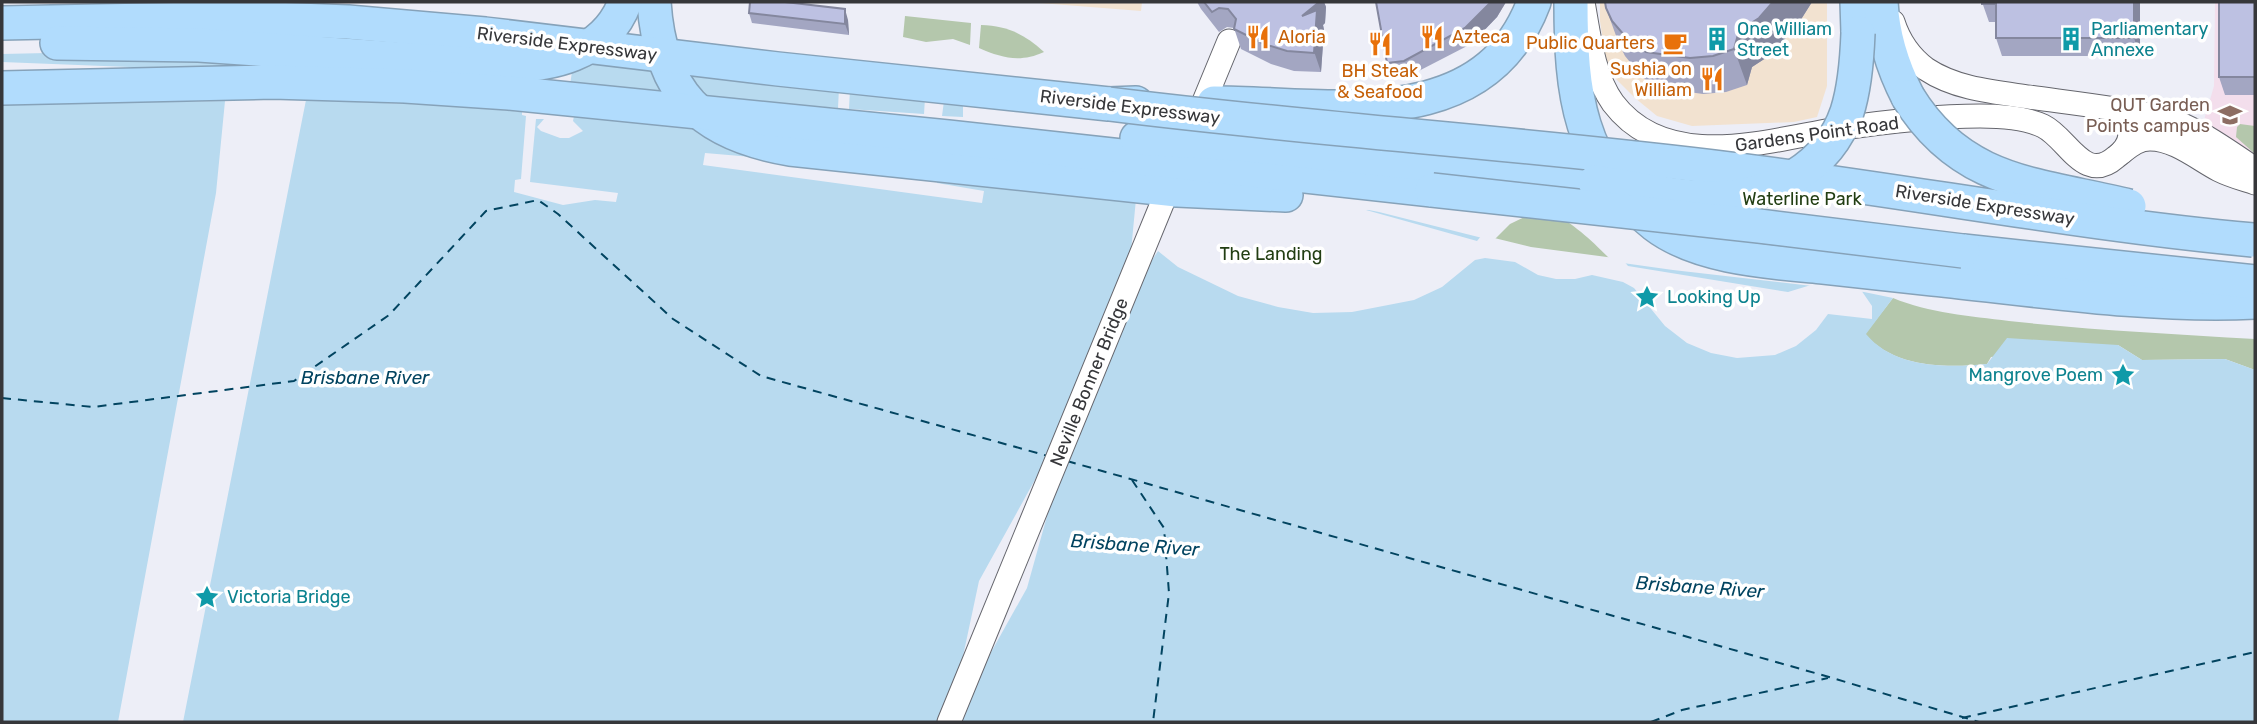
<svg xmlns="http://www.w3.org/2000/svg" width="2257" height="724" viewBox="0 0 2257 724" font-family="Rubik,sans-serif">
<rect width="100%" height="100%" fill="#edeef7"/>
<g fill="#f2e2d0">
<path d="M1027,2H1142L1141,11Z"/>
<path d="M1600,2H1827V86L1817,117L1794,122L1692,126L1657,116L1635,98L1613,76L1605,55L1600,21Z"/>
</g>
<path fill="#f3deec" d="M2215,2H2255V178L2197,144L2214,86Z"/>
<g fill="#b4c7ac">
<path d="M905,16L971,23L970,45L953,39L926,42L903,37Z"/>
<path d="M981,25C1008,26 1024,34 1044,52C1020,63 1002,58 979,48Z"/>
<path d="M2240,124L2255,126V154L2236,137L2237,127Z"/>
<path d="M1533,213C1539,214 1549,213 1555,215C1576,224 1605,253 1620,270L1491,243L1510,224Z"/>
<path d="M1893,298C1929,313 1970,316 2009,321C2091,330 2173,334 2255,339V370L2225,359L2142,360L2118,345L1991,357L1987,364C1946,368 1894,368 1865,334Z"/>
</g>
<path fill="#b8daef" d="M2,28H339L1050,108L1268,190L1379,212L1530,250L1673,270L1864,292L1893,298L1866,334C1894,368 1946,368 1987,364L2007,338L2118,345L2142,360L2225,359L2255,370V722H2Z"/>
<path fill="#edeef7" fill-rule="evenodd" d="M2,24L339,25L1050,105L1183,150L1269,186L1381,209L1366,210L1477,241L1482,235L1531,247L1622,259L1628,266L1788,292L1811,285L1861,290L1872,306V319L1828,314L1816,330L1796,346L1775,355L1737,358L1711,353L1687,343L1665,326L1634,288L1623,282L1592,275L1575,279H1556L1538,275L1515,262L1485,258L1475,260L1442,287L1414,300L1352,312L1313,313L1278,307L1238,296L1178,267L1158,251L1150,263L1059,473L1027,588L975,681L959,675L979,581L1042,467L1131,251L1136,199L937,178V183L984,191L982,203L703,165L705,153L752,157L832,170L696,128L574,116L573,121L583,131L569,138H560L541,131L537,127L544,119H536L530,182L618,193L616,202L595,200L563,205L514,192L515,180L521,179L526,116L522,115V112L461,106L306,100L183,722H118L216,193L225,101L2,104V62L154,68H232L233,59L47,53L2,54ZM581,61L653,69L663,94L570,85L573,65ZM314,62L551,72L544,83ZM682,72L839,88L838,108L701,97ZM850,89L925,98L924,114L849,109ZM944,101L963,103V117L942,116ZM843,168L919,176L918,180L843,172Z"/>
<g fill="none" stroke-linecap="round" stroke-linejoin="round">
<g stroke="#024460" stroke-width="2" stroke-dasharray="9 7" stroke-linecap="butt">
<path d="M2,398L93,407L294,381L389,315L486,211L538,200L558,214L673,319L761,376L1048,456"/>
<path d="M1067,461L1829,677L1979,722"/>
<path d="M1132,480L1164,528L1169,593L1153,722"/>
<path d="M1962,718L2255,652"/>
<path d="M1651,722L1682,710L1828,678"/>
</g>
<g stroke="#65666d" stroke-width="25">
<g id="minor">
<path d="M1583,2C1589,35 1593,75 1613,103C1666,173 1765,141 1837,129C1884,122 1933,116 1980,116C2000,116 2024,117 2043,126C2068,138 2084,185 2116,157C2123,152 2129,144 2130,135C2132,123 2125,116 2116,109"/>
<path d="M1893,22C1899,41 1910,57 1926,69C1956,89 1994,92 2029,97C2073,103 2118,108 2162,117C2197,128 2225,149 2255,169"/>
<path d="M1198,116L1229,41"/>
<path d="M2121,153C2130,146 2138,139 2150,139C2175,139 2198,159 2219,170C2231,176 2243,179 2255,183"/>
<path d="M949,722L1173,177"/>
</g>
</g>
<g stroke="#86a2b9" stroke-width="36">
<g id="highway">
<path d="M654,2C660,93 701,134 790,149L1177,190L1286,195"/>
<path d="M1571,2C1571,93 1578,164 1655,225C1698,258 1770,262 1823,267C1859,271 1896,275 1933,279C2039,290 2148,307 2255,302"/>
<path d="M1857,2L1858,33"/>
<path d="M1881,2C1883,36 1892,66 1908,97"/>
<path d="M2,23L248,18L348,22L485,34L778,69L1109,104L1136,103"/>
<path d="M57,43L199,45L498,66C549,66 605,56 625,2"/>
<path d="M2,88L273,82L405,86L509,93L948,137L1432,190"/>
<path d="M1214,103C1328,103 1483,138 1534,2"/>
<path d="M1137,138L1238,144L1595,182"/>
<path d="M1963,251L2255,282"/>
</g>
</g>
<use href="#minor" stroke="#fff" stroke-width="23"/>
<use href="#highway" stroke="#b1dcfd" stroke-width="33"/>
<g stroke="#86a2b9" stroke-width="36" stroke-linecap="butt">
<g id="highway-bridge">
<path d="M1908,97C1962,185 2039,184 2129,206"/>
<path d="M1109,104C1316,130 1524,143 1731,169C1905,190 2078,224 2253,240"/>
<path d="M1595,182C1634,188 1677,198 1717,198C1773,196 1828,168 1847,112C1855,87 1857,60 1858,33"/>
<path d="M1432,190L1759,226L1963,251"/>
</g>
</g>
<use href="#highway-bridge" stroke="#b1dcfd" stroke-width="33"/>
</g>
<g fill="#a3a6c2">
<path d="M1197,2H1324L1326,7L1325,23L1323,25L1324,30L1321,72L1294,71L1271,64L1241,49L1234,28L1227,27L1219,32L1201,9Z"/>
<path d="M1376,2H1506L1497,17L1471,44L1409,76L1393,79L1387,63Z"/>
<path d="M1605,2H1812L1800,21L1772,54L1752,67L1747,85L1726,92L1703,94L1660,88L1643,78L1625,56L1619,44L1606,8Z"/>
<path d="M1982,2H2140V56H2002L1996,38V22H1989Z"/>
<path d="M2255,2V95H2225L2219,77Z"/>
<path d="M749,13L848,20L849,35L752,23Z"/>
</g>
<g fill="#84879e">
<path d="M1318,2H1324L1326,7L1325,23L1323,25L1324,30L1321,72L1302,16Z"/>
<path d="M1491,2H1506L1497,17L1471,44L1465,28Z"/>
<path d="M1773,2H1812L1800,21L1772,54L1752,67L1747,85L1734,49L1739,31Z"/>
<path d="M2134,2H2140V56L2134,38Z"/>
<path d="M845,9L848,20L849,35L845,24Z"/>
</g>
<g fill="#bdc1e2" stroke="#84879e" stroke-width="2">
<path d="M750,2H785L845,9V24L749,13Z"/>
<path d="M1204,2H1318V3L1302,16L1317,10L1314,53L1287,51L1264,44L1234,29L1236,19L1228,9L1219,8L1212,12Z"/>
<path d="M1376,2H1491L1465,28L1404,61L1387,63Z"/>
<path d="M1605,2H1773L1759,18L1739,31L1734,49L1713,56L1690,58L1646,52L1630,42L1612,21L1606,8Z"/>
<path d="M1982,2H2134V38H1996V4H1982Z"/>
<rect x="2219" y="2" width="36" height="75"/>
</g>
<defs>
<g id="restaurant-bare" transform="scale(1.89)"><path d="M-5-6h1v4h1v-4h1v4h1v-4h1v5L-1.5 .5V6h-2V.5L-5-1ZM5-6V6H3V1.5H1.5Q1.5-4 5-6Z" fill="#e8710a" stroke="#fff" stroke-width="2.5" paint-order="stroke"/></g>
<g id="building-bare" transform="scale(1.89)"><path d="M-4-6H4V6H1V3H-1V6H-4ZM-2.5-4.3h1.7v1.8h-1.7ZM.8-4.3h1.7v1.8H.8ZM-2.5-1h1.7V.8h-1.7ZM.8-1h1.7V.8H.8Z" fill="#0f9aa8" stroke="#fff" stroke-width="2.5" paint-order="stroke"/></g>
<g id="cafe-bare" transform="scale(1.89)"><path d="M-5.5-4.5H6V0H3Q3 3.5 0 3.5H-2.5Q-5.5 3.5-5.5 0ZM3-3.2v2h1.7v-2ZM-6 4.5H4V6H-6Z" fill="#e8710a" stroke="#fff" stroke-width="2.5" paint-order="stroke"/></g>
<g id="university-bare" transform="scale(1.89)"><path d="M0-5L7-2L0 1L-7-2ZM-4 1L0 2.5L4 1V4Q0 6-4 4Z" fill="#8d6e63" stroke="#fff" stroke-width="2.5" paint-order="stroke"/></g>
<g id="sight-bare" transform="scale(1.89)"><path d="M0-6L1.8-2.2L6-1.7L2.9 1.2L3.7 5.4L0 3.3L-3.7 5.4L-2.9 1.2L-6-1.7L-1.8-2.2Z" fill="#0f9aa8" stroke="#fff" stroke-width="2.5" paint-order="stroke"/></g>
</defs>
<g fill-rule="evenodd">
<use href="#restaurant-bare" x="1258" y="37"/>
<use href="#restaurant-bare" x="1432" y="37"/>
<use href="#building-bare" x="1717" y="39"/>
<use href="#building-bare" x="2071" y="39"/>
<use href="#cafe-bare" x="1675" y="43"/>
<use href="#restaurant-bare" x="1380" y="44"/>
<use href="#restaurant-bare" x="1712" y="79"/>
<use href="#university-bare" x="2230" y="115"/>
<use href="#sight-bare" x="1647" y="297"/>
<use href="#sight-bare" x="2123" y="375"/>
<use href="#sight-bare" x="207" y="597"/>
</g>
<g text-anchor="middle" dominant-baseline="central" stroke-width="7" stroke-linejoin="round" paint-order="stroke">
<g font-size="18" fill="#0d838f" stroke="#fff" text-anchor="start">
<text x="1737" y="29">One William<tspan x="1737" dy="21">Street</tspan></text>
<text x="2091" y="29">Parliamentary<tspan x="2091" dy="21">Annexe</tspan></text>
<text x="1667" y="297">Looking Up</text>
<text x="2103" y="375" text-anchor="end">Mangrove Poem</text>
<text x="227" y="597">Victoria Bridge</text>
</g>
<g font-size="18" fill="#c56008" stroke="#fff" text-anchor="start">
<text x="1278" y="37">Aloria</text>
<text x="1452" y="37">Azteca</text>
<text x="1655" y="43" text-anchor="end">Public Quarters</text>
<text x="1692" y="69" text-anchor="end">Sushia on<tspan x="1692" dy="21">William</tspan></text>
<text x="1380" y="71" text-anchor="middle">BH Steak<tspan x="1380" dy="21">&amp; Seafood</tspan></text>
</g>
<g font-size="18" fill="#36373a" stroke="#fff">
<text transform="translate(567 44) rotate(7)">Riverside Expressway</text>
<text transform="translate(1130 107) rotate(7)">Riverside Expressway</text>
<text transform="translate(1817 134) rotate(-8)">Gardens Point Road</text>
<text transform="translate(1985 205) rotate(9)">Riverside Expressway</text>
<text transform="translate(1089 382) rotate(-68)">Neville Bonner Bridge</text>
</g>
<g font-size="18" fill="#785e54" stroke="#fff" text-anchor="end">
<text x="2210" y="105">QUT Garden<tspan x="2210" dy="21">Points campus</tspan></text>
</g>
<g font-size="18" fill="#223e13" stroke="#fff">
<text x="1802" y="199">Waterline Park</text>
<text x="1271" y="254">The Landing</text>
</g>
<g font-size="19" font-style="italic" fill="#024460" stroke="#fff">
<text x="365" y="377">Brisbane River</text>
<text transform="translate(1135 545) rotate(4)">Brisbane River</text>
<text transform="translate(1700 587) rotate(4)">Brisbane River</text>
</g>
</g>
<rect width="2257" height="724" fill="none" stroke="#36373a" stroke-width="7"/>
</svg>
